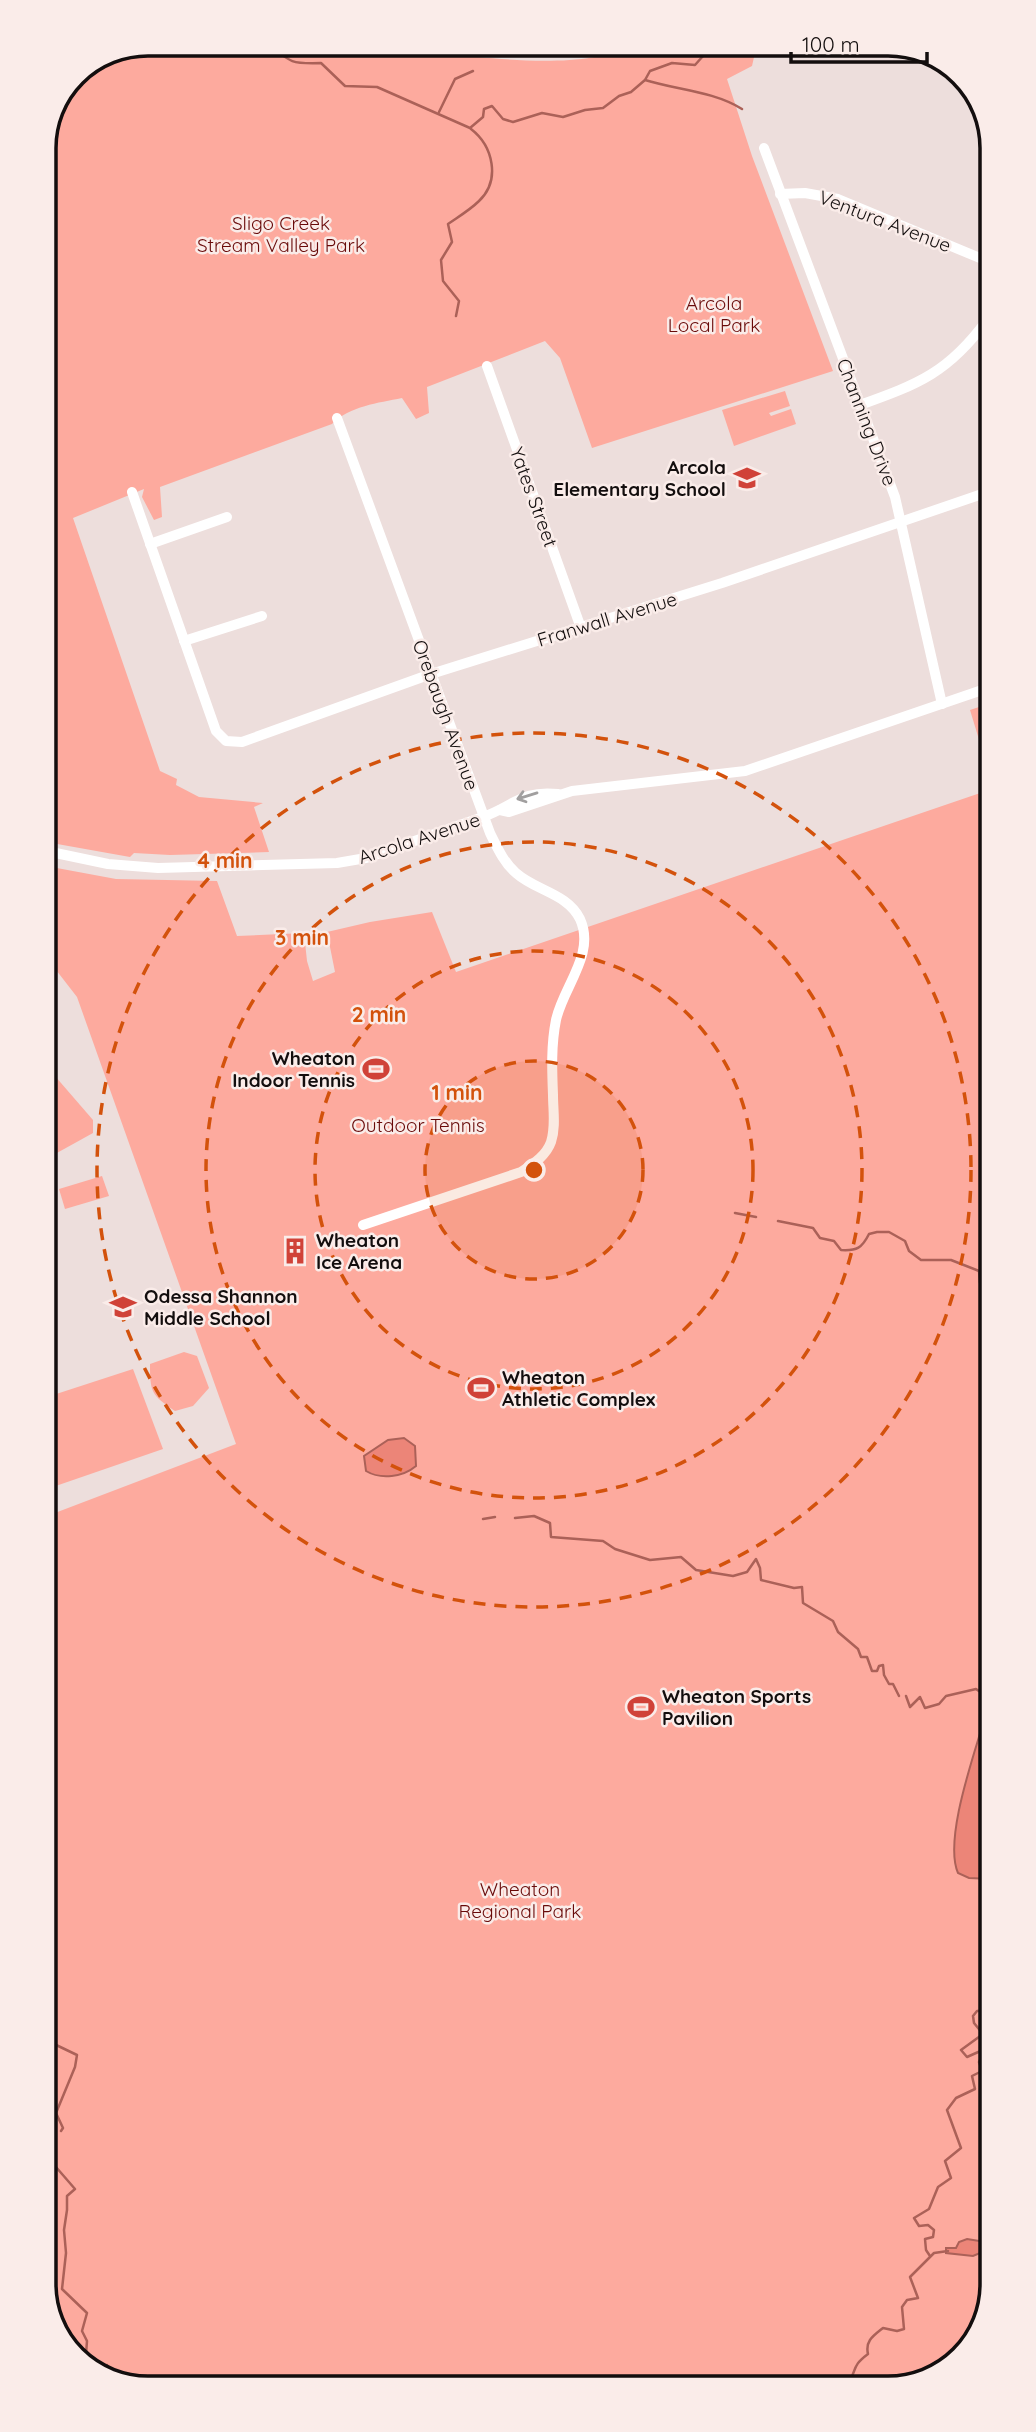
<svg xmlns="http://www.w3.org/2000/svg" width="1036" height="2432" viewBox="0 0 1036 2432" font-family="Quicksand,sans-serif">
<rect width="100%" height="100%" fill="#eddedc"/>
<g fill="#fdaa9e">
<path d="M148,44H426L454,52L458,44H479L478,57C520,61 596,67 632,44H757L752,66L727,79L752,156L833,371L592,448L560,358L545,341L427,387L429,413L416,419L402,398C378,403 350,406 332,424L160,487L162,517L154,520L142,497L144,489L73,518L160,771L177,779L176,785L199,797L263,803L254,807L269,852L170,855L134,853L130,857L46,842L44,142L75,74Z"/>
<path d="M785,391L790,406L769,413L771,416L791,409L796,424L734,446L722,410Z"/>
<path d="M988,704V769L970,710Z"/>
<path d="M989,790L992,2284L971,2347L921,2383L141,2388L84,2366L49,2317L47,1516L236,1444L77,997L46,957V866L116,879L217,881L237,936L304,933L307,961L313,981L335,972L327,932L370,922L432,912L456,972Z"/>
<path d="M46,1068H48L93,1120V1133L46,1159Z"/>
<path d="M102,1176L109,1196L65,1209L59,1189Z"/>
<path d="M184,1352L197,1356L209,1388L193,1406L175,1411C151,1395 150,1392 150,1364Z"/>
<path d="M133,1369L163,1449L47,1489V1397Z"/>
</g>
<g fill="#ec8578" stroke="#ab6158" stroke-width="2">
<path d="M404,1438L415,1446L416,1466C403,1477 381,1480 366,1471L364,1456L388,1440Z"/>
<path d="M982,1727H991V1879L969,1878L958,1873C944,1841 972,1761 982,1727Z"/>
<path d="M967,2239L992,2243V2248L973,2256L946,2253V2248H956L959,2242Z"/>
</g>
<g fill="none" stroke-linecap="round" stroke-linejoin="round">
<g stroke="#ab6158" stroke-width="2.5">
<path d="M268,44C291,63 292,64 321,63L345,86L377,87L470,128L483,117L484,109L492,106L503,119L513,122L542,113L563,117L585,110L603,108L619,96L631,92L645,80C677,90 713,91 742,109"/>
<path d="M645,80L650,71L672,63L695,65L703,56L734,49"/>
<path d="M439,112L455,79L473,71"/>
<path d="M456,316L459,301L443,281L441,260L452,242L448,224C458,217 470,210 479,201C501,180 493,146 471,129"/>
<path d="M735,1213L756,1217"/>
<path d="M778,1221L813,1228L820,1238L834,1241L841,1250C857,1251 862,1248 869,1234L877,1232H889L905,1241L909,1251L921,1260H951L979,1271L980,1283L985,1289L990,1284"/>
<path d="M515,1518L534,1516L550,1523L551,1537L603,1541L615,1549L650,1560L681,1557L696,1570L733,1576L747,1572L756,1559L760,1568L761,1580L794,1588L802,1587L803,1603L833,1621L838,1632L858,1649L861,1657H867L872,1671H877L879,1666L883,1665L884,1675L889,1684H893L899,1696"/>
<path d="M483,1519L495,1517"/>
<path d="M906,1696L910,1707L920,1697L925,1708L939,1704L946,1696L976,1689L986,1696L991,1705"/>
<path d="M48,2011V2015"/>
<path d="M48,2028L52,2043L77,2055L75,2067L56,2113L63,2128L61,2131"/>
<path d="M49,2157L54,2142"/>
<path d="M49,2159L75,2189L67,2196V2210L64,2230L66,2253L62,2289L87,2313L82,2331L87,2341L85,2367"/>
<path d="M930,2256L926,2250L925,2239L933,2237L934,2230L928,2225L919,2226L914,2218L929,2209L938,2187L951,2178L945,2161L961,2148L947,2110L956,2098L975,2089L972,2076L982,2071L979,2062L985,2049L967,2057L961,2050L983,2034L974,2023L973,2016L977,2011L992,2010"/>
<path d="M87,2367L107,2365L109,2376"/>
<path d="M849,2383C857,2368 852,2366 868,2354C865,2341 873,2336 883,2328L897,2331L904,2329L902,2307L907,2300L918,2298L910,2277L934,2253L948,2251"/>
</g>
<g stroke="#fff" stroke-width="10">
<path d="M780,51L806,44"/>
<path d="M764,148L895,497L942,704"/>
<path d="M780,194L805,193L838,199L987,261"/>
<path d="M487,366L581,628"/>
<path d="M860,405C919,384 949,372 987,320"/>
<path d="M337,418L490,833C497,847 504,863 516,873C536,891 567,893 580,919C596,954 563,987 556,1020C551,1045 552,1070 553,1095C553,1110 556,1127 551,1142C546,1156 533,1164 521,1172L363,1225"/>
<path d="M132,492L216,731L226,741L242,742L431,674L722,583L988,492"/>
<path d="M150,544L227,517"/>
<path d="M184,641L262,616"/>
<path d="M500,810L509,812L572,791L745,771L988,688"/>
<path d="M46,851L108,864L158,868L337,863L366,858L483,817C514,806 521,790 558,794"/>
</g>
</g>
<defs><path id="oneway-shaft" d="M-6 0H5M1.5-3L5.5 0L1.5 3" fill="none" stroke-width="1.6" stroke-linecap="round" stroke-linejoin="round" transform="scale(1.75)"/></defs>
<use stroke="#a19f9f" href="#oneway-shaft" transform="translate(527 796) rotate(163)"/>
<circle cx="534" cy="1170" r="109" fill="#d3520c" fill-opacity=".12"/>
<g fill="none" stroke="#d3520c" stroke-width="3.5" stroke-dasharray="12 9">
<circle cx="534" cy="1170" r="109"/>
<circle cx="534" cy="1170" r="219"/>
<circle cx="534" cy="1170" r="328"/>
<circle cx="534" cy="1170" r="437"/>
</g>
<defs>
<g id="school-bare" transform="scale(2.1)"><path d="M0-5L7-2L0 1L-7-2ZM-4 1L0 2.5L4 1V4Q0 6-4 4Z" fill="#d04238" stroke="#faece9" stroke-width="2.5" paint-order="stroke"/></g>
<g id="stadium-bare" transform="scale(2.1)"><path d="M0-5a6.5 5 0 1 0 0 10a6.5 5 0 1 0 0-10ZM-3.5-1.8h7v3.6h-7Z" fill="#d04238" stroke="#faece9" stroke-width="2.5" paint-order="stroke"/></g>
<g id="building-bare" transform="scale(2.1)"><path d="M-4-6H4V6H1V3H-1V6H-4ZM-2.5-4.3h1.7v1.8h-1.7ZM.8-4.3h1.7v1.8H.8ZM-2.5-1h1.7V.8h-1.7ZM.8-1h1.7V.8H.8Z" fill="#d04238" stroke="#faece9" stroke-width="2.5" paint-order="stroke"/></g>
</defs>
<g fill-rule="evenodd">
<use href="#school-bare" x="747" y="478"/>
<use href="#stadium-bare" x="376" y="1069"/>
<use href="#building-bare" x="295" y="1251"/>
<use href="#school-bare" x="123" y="1307"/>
<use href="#stadium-bare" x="481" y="1388"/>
<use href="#stadium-bare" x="641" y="1707"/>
</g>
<g text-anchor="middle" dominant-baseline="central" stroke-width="5" stroke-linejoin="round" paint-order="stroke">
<g font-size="19" fill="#130e0e" stroke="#faece9">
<text transform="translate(885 221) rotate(21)">Ventura Avenue</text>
<text transform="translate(867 422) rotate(69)">Channing Drive</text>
<text transform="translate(534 497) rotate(70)">Yates Street</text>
<text transform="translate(607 619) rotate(-17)">Franwall Avenue</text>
<text transform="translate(446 715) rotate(70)">Orebaugh Avenue</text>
<text transform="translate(419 838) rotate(-18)">Arcola Avenue</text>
</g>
<g font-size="19" fill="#690a09" stroke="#faece9">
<text x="281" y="223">Sligo Creek<tspan x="281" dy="22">Stream Valley Park</tspan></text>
<text x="714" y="303">Arcola<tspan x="714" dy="22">Local Park</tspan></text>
<text x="418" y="1125">Outdoor Tennis</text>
<text x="520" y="1889">Wheaton<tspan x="520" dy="22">Regional Park</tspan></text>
</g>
<g font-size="19" font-weight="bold" fill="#130e0e" stroke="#faece9" text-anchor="start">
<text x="726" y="467" text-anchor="end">Arcola<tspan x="726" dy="22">Elementary School</tspan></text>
<text x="355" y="1058" text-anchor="end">Wheaton<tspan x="355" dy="22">Indoor Tennis</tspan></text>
<text x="316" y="1240">Wheaton<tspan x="316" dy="22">Ice Arena</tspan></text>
<text x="144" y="1296">Odessa Shannon<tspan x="144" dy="22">Middle School</tspan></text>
<text x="502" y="1377">Wheaton<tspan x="502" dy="22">Athletic Complex</tspan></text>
<text x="662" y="1696">Wheaton Sports<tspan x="662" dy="22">Pavilion</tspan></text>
</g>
</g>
<path d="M0 0H1036V2432H0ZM148 56H888A92 92 0 0 1 980 148V2284A92 92 0 0 1 888 2376H148A92 92 0 0 1 56 2284V148A92 92 0 0 1 148 56Z" fill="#faece9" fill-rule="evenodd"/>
<path fill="none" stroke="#130e0e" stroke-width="3.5" d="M148 56H888A92 92 0 0 1 980 148V2284A92 92 0 0 1 888 2376H148A92 92 0 0 1 56 2284V148A92 92 0 0 1 148 56Z"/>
<circle cx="534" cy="1170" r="10" fill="#d3520c" stroke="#faece9" stroke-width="3.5"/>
<g font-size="21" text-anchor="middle" font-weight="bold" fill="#d3520c" stroke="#faece9" stroke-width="5" stroke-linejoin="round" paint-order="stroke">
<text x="225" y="868">4 min</text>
<text x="302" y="945">3 min</text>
<text x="379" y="1022">2 min</text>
<text x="457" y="1100">1 min</text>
</g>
<path d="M791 52v10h136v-10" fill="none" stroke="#130e0e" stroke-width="3.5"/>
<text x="802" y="52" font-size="21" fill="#130e0e" stroke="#faece9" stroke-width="5" paint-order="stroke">100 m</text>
</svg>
